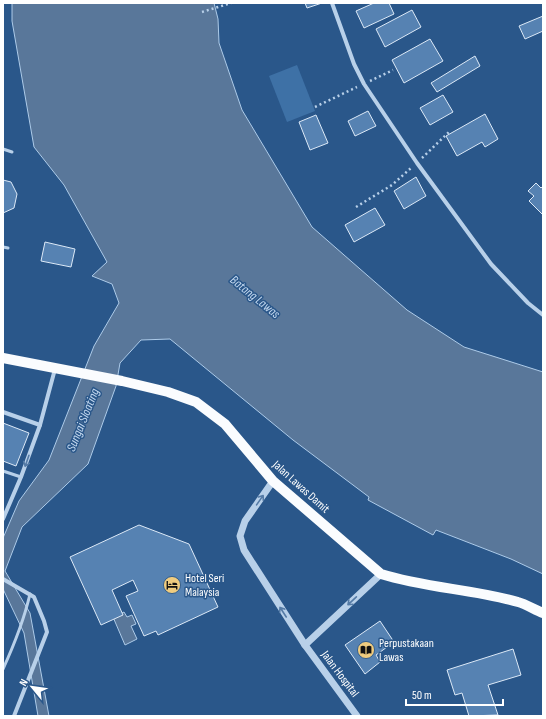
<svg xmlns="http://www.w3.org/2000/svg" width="546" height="719" viewBox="0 0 546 719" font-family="'Sofia Sans Condensed',sans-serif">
<rect width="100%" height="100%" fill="#2a578a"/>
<path fill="#3e71a6" d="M297,65L315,111L287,122L269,76Z"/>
<g fill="#59779a" stroke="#adcbe9">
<path d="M12,3H214L218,19L219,43L242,110L312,227L407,310L464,347L543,372V574L511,559L436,530L433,535L368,500L369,497L293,440L170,339L141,340L120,363L116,386L88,464L22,527L5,571L30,613L49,716H38L24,633L3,589V538L19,501L49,460L94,346L119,303L112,284L92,276L107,262L64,185L34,147L12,21Z"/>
<path d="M124,612L127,617L132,615L136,624L131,626L137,639L125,645L113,617Z"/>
</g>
<g fill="#5682b2" stroke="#dce9f7">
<path d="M305,3H322L307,8Z"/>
<path d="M374,3H389L394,14L364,28L356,11Z"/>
<path d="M412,10L421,27L385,47L376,29Z"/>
<path d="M543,16V31L525,39L519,26Z"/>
<path d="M430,39L443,61L404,83L392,60Z"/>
<path d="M475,56L480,66L437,92L431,83Z"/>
<path d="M443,95L453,112L430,125L420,108Z"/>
<path d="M368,111L376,126L355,136L348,121Z"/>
<path d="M485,114L498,139L485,147L482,142L457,156L446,136Z"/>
<path d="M316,115L328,143L310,150L299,122Z"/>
<path d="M416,177L426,196L404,209L394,191Z"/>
<path d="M3,180L11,182L17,194L14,208L3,213Z"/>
<path d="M536,183L541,188L543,186V215L529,201L534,196L528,191Z"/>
<path d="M375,208L385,225L354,242L345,225Z"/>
<path d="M45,242L75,249L71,267L41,261Z"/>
<path d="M3,423L29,433L16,466L3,461Z"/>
<path d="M139,525L189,544L218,607L158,635L156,631L144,636L126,596L138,591L133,580L112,590L123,615L101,625L70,557Z"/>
<path d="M380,621L394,642L376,655L380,662L365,674L345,645Z"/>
<path d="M513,649L521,675L488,685L498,715L469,716L462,693L455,695L447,670Z"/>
</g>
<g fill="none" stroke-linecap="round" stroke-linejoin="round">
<g stroke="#b8d0e9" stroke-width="2.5" stroke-dasharray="2 3" stroke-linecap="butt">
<path d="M202,12L231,3"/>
<path d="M370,81L393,70"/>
<path d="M315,107L357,87"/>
<path d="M422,158L449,132"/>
<path d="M356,207L392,185L411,168"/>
</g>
<g stroke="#b8d0e9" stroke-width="3">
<path d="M3,149L12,152"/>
<path d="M3,247L8,248"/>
<path d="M3,471L21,477"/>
<path d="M3,669C14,645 24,620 30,594"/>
</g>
<g stroke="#b8d0e9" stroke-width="4">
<path d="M332,3L354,64L364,84L417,163L491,264L528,303L543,315"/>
<path d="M3,412L40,425"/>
<path d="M3,519L21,477L40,425L55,369"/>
<path d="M3,579L34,597L44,621L47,632L14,716"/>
</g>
<g stroke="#b8d0e9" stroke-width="7">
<path d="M273,481L245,521L240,536L244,550L305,645L357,716"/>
<path d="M305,645L381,574"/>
</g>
<path stroke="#fafcfe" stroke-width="10" d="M3,358L122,381L168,392L196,402L225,424L273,481L381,574C425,588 473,589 518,602C526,604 535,610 543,613"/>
</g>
<defs><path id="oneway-shaft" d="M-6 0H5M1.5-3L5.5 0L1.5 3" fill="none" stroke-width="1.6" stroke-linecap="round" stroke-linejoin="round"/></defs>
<g stroke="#557ba6">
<use href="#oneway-shaft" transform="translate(27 461) rotate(109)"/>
<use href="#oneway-shaft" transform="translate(260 500) rotate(-55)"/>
<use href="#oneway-shaft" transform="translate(352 601) rotate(137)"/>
<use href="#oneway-shaft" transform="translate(283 612) rotate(-123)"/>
</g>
<defs>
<g id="hotel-disc" transform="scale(0.9)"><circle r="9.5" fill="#f0cc7f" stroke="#2a578a"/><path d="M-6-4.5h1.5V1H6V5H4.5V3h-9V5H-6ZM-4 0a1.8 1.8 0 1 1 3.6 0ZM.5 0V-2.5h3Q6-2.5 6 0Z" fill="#111"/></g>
<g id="library-disc" transform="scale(0.9)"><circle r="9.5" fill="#f0cc7f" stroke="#2a578a"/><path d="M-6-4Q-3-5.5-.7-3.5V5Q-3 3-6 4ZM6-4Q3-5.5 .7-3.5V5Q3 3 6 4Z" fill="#111"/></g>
</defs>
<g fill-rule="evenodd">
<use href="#hotel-disc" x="172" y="585"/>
<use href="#library-disc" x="366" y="650"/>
</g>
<g text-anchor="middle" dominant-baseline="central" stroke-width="3" stroke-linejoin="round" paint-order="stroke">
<g font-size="12" fill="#fff" stroke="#2a578a">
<text transform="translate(301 487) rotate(42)">Jalan Lawas Damit</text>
<text transform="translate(340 674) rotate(53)">Jalan Hospital</text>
</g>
<g font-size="12" fill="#fff" stroke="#2a578a" text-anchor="start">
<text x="185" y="578">Hotel Seri<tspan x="185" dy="14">Malaysia</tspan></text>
<text x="379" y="643">Perpustakaan<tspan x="379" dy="14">Lawas</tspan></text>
</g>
<g font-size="13" font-style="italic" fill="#c4d9f0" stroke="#2a578a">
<text transform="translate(255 297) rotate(39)">Batang Lawas</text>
<text transform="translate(83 420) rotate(-68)">Sungai Sloating</text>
</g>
</g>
<rect width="546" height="719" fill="none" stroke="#ffffff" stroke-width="8"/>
<g transform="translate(32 687) rotate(299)" stroke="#2a578a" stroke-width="3" paint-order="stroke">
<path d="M0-3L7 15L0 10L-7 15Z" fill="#ffffff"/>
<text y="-6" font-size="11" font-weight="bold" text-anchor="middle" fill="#ffffff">N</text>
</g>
<path d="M406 699v6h97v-6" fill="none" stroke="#ffffff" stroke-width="2"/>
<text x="412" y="699" font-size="12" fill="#ffffff" stroke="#2a578a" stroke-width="3" paint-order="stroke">50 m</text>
</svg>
